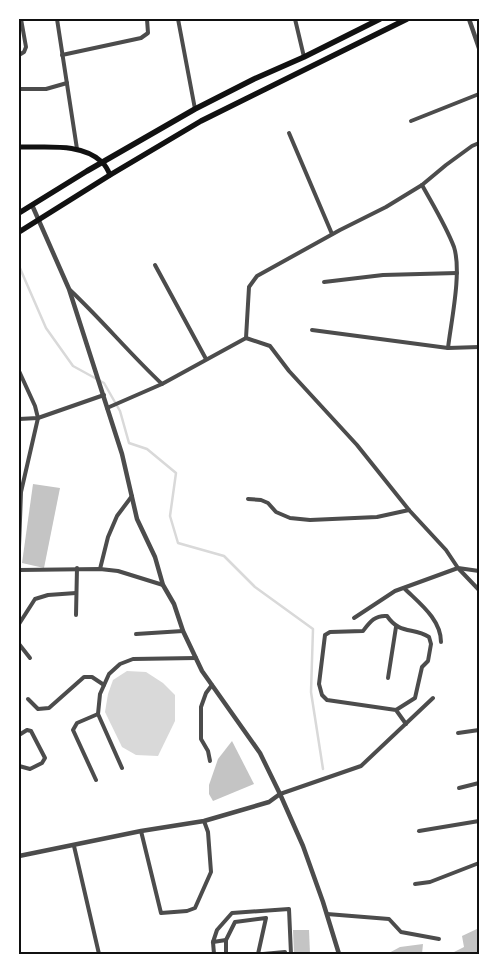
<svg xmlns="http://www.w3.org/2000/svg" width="498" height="973" viewBox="0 0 498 973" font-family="Helvetica,sans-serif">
<rect width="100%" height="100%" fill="#fff"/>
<path fill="#d9d9d9" d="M127,671L146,672L163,683L175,695V721L158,756L136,755L122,747L105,712L108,694L113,680Z"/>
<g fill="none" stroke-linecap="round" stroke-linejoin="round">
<path stroke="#d9d9d9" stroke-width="2.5" d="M19,266L46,328L73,366L104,383L120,411L129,443L147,449L176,473L170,516L178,543L224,556L255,587L313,629L311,692L323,769"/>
</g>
<g fill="#c4c4c4">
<path d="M33,484L60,488L44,568L22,563Z"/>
<path d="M232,741L254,784L213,801L209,794V785L218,759Z"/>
<path d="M479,928V954H450L464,947L462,936Z"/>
<path d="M293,930H309L310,954H294Z"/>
<path d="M423,944L422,954H387L400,947Z"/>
</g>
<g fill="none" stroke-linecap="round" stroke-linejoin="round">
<g stroke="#4c4c4c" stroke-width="4">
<path d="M57,19L77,149"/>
<path d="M178,19L195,109"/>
<path d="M295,19L304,57"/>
<path d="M19,55L24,52L26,47L21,19"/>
<path d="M62,55L141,38L148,33L147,19"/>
<path d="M19,89H46L67,83"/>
<path d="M411,121L479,94"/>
<path d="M289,133L332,234"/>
<path d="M422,185C433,205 446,226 454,247C462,272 451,322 448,348L479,347"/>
<path d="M155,265L206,359"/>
<path d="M324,282L383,275L457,273"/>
<path d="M70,290C102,320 130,354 162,384L246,338L249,287L257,276L340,230L386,207L422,185L446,165L472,146L479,143"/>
<path d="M312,330L448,348"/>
<path d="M246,338L270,346L289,371L357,445L409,510L446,550L458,568L479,571"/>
<path d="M19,371L35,406L38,418L21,492L19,547"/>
<path d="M107,408L162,384"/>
<path d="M19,419L38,418L104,395"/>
<path d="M248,499L261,500L268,503L276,512L290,518L310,520L377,517L409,510"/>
<path d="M100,569L108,537L117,516L132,496"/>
<path d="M19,570L100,569L118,571L163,585"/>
<path d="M404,588C419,603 441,619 441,642"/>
<path d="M76,615L77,568"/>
<path d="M354,618L395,591L458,568L479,590"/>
<path d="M19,624L35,599L48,595L76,593"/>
<path d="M136,634L183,631"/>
<path d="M19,644L30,658"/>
<path d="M388,678L396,627"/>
<path d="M28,699L38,709L49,708L84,677H92L104,685"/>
<path d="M396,710L415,698L422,667L428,661L431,644L429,637C413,627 400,635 387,616C375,615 370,622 363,631L330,632L325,635L319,684L322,695L327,700L396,710L406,724"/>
<path d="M458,733L479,730"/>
<path d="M19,735L27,730L31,731L45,758L42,763L30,769L19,766"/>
<path d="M210,761L208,751L201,739V707L206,693L212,685"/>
<path d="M122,768L98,714L100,694L109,674L120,664L133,659L196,658"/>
<path d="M96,780L73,730L77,723L98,714"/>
<path d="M459,788L479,783"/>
<path d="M280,794L361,766L433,698"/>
<path d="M141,831L161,913L187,911L195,908L211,872L208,832L204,821"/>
<path d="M419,831L479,821"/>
<path d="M74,846L99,954"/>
<path d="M415,884L430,882L479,863"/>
<path d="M327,914L389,919L401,932L439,939"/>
<path d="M226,940V954"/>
<path d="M213,942L214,954"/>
<path d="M258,954L266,918L235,922L226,940L213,942L217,930L232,913L289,909L291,954"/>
<path d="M263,954L285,952V954"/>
</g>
<g stroke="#4c4c4c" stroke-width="4.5">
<path d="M469,19L479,48"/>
<path d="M32,205L69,289L122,454L137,519L155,557L163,585L174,604L183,631L202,671L260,753L280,794L303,846L323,902L339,954"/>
<path d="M19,856L141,831L204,821L269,802L280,794"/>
</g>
<path stroke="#111" stroke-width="5" d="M19,147C45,148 81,142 102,162C105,165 108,170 110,175"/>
<g stroke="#111" stroke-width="5.5">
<path d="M19,213L87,171L195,109L254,79L304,57L380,19"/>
<path d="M19,232L110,175L201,121L407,19"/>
</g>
</g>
<rect width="498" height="973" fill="none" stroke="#ffffff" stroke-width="40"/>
<rect x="20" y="20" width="458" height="933" fill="none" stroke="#111" stroke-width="2"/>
</svg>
